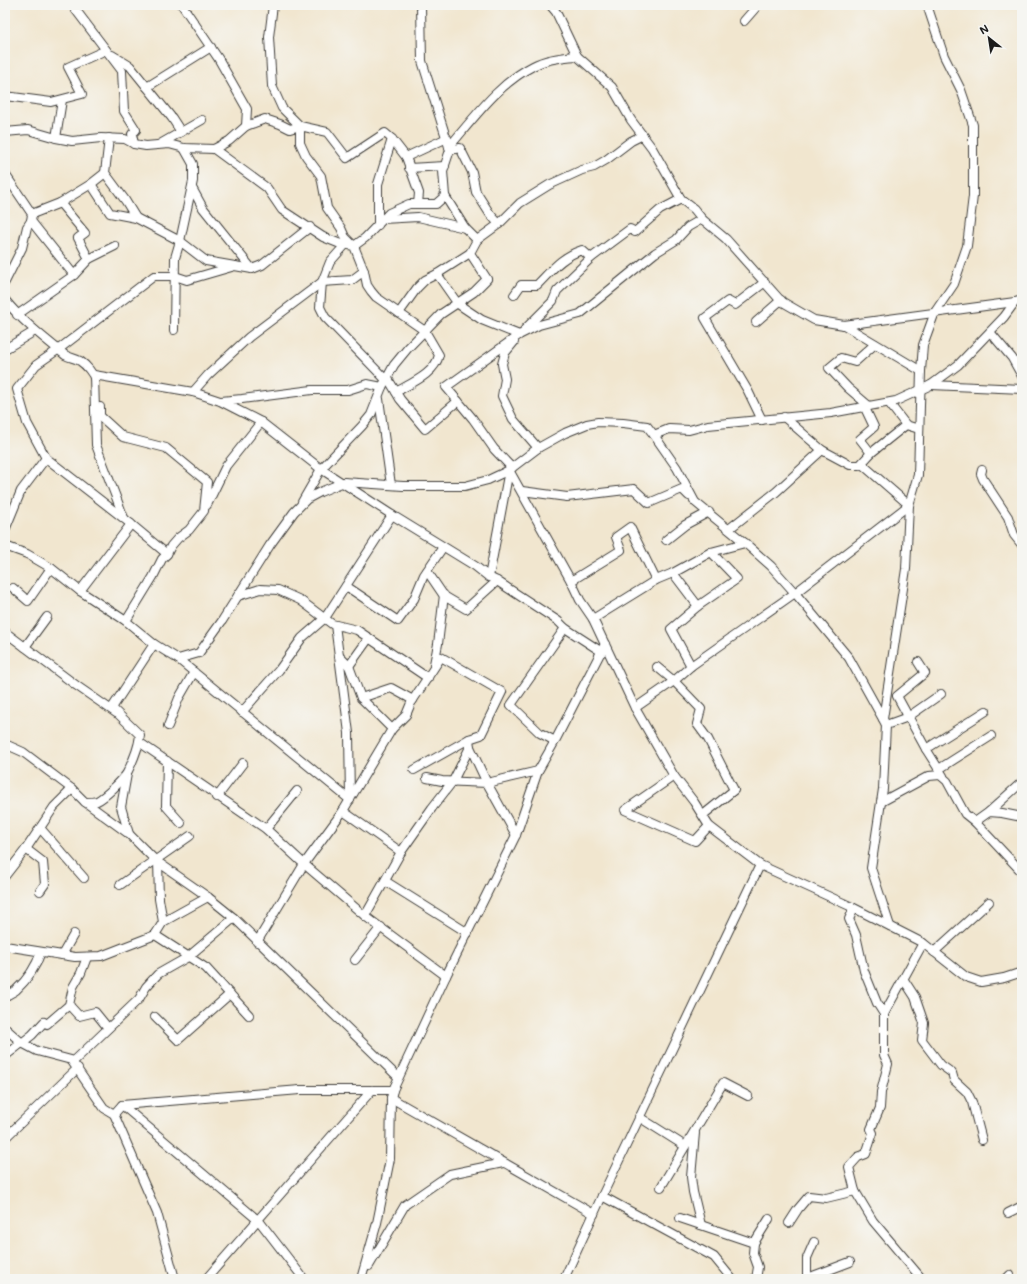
<svg xmlns="http://www.w3.org/2000/svg" width="1027" height="1284" viewBox="0 0 1027 1284" font-family="Mali,sans-serif">
<rect width="100%" height="100%" fill="#f6f6f2"/>
<filter id="ink" filterUnits="userSpaceOnUse"><feTurbulence type="fractalNoise" baseFrequency=".025" numOctaves="2"/><feDisplacementMap in="SourceGraphic" scale="8" xChannelSelector="R" yChannelSelector="G"/><feConvolveMatrix kernelMatrix="1 2 1 2 8 2 1 2 1" color-interpolation-filters="sRGB"/></filter>
<filter id="wash" filterUnits="userSpaceOnUse"><feTurbulence type="fractalNoise" baseFrequency=".012" numOctaves="4" result="noise"/><feDisplacementMap in="SourceGraphic" scale="16" xChannelSelector="R" yChannelSelector="G"/><feGaussianBlur stdDeviation="0.9" result="paint"/><feColorMatrix in="noise" values="0 0 0 0 0 0 0 0 0 0 0 0 0 0 0 0 0 1.4 0 .05"/><feComposite in="paint" operator="in"/></filter>
<g filter="url(#wash)">
<rect width="100%" height="100%" fill="#f1e6cf"/>
</g>
<g filter="url(#ink)">
<g fill="none" stroke-linecap="round" stroke-linejoin="round">
<g stroke="#3c3a37" stroke-width="10">
<g id="street">
<path d="M72,5L122,71L124,111L136,130L132,134L134,144"/>
<path d="M182,5L218,58L247,109L246,126"/>
<path d="M273,5L269,37L272,86L282,108L300,126V143L306,156L321,176L327,208L341,228L345,237L354,246L365,238L389,213L398,209L409,204H436L445,196"/>
<path d="M421,5L422,61L450,150L443,171L445,196L465,228L477,240"/>
<path d="M550,5L556,12L577,56L612,87L631,120L652,148L681,199L694,209L702,219L726,239L781,301L814,320L844,325L1015,302"/>
<path d="M744,21L758,5"/>
<path d="M112,55L130,66L147,87"/>
<path d="M5,96L51,102L82,94L68,67L106,50"/>
<path d="M5,132L28,130L56,138L72,141L101,138L125,139L134,144L146,146L169,144L184,148L214,149L229,141L246,126L265,119L280,124L290,129L300,126L327,132L347,158L385,133L392,139L406,157L419,193L418,204"/>
<path d="M181,132L172,118L147,87L211,47"/>
<path d="M56,138L62,100"/>
<path d="M109,138L105,173L125,200L136,218"/>
<path d="M160,144L202,120"/>
<path d="M449,147C474,118 498,84 533,66C546,59 562,57 577,56"/>
<path d="M214,149L267,188L282,210L323,237L338,243L354,246L364,271L367,285L371,291L376,297L425,331L439,355C435,374 411,383 396,392L387,377"/>
<path d="M450,150L460,148L472,172L476,192L490,214L499,224"/>
<path d="M406,157L447,138"/>
<path d="M409,168L445,166"/>
<path d="M5,174L32,214L31,221L27,227L22,248L5,282"/>
<path d="M91,184L110,213L136,218L180,241L206,261L252,269L262,265L310,227"/>
<path d="M192,188L203,208L252,269"/>
<path d="M60,203L85,233L78,238L89,259"/>
<path d="M32,214L60,203L91,184L105,173"/>
<path d="M383,219L418,217L465,228"/>
<path d="M31,221L74,275"/>
<path d="M378,225V184L392,139"/>
<path d="M346,244L330,262L322,282L320,307L325,317L386,380"/>
<path d="M437,274L458,304L482,320L519,335"/>
<path d="M514,295L521,285H537C552,270 561,257 582,250L591,258"/>
<path d="M5,300C22,321 44,338 65,355C70,358 75,358 80,361C86,365 93,373 95,380"/>
<path d="M399,313L417,288L425,280L437,274L470,253"/>
<path d="M17,315L74,275L89,259L115,246"/>
<path d="M756,322L781,300"/>
<path d="M844,325L921,371L918,475L909,505L906,569L883,719L886,725L883,789L871,868L890,926"/>
<path d="M525,329L553,301L557,291L591,258L630,229L635,232L660,210L681,199"/>
<path d="M174,330L175,258L180,241L193,181V164L184,148"/>
<path d="M990,332L1012,358L1022,376"/>
<path d="M514,342L505,353L502,364L505,379L502,396L513,419L538,448"/>
<path d="M5,349L35,331"/>
<path d="M921,371L923,345L935,312L954,284L967,246L973,196V125L961,90L944,56L927,5"/>
<path d="M931,385L1022,389"/>
<path d="M193,392L208,375L249,337L322,282L352,280L364,271"/>
<path d="M396,392L400,399L425,429L458,401"/>
<path d="M379,399L391,485"/>
<path d="M221,401L242,399L312,390H348L367,384L382,387"/>
<path d="M889,403L906,425L919,429"/>
<path d="M869,406L848,388L829,368L841,358L855,362L875,344"/>
<path d="M100,407V416L123,437L166,448L207,482L204,511L189,530L178,538L171,546L167,554L162,559L153,577L126,621"/>
<path d="M865,408L874,427L860,439L871,453"/>
<path d="M784,417L822,450L850,465H863L909,505"/>
<path d="M762,420L748,391L705,318L728,301L735,305L765,282"/>
<path d="M654,435L677,468L695,502L745,543L771,566L795,593L849,658L883,719"/>
<path d="M860,465L871,453L906,425"/>
<path d="M512,468L494,449L473,419L458,401L446,387L519,335L539,325L580,314L655,253L676,240L688,227L702,219"/>
<path d="M509,470L571,581L580,600L593,619L635,708L674,776L694,802L709,826L760,865"/>
<path d="M982,470L981,474L983,479L1008,517L1014,535L1022,545"/>
<path d="M522,491L567,497L634,489L649,503L682,489L689,496"/>
<path d="M302,502L321,469L362,426L371,415L382,387L394,365L408,348L441,314L474,292L487,279L470,253L477,240L499,224L520,203L549,185L582,170L594,167L606,160L631,141L643,135"/>
<path d="M207,505L226,466L261,422"/>
<path d="M124,518L96,445L94,375L193,392L220,401L261,422L321,469L392,515L475,566L489,577L497,581L558,621L565,628L602,652"/>
<path d="M729,529L776,492L822,450"/>
<path d="M5,530L21,491L46,458"/>
<path d="M666,540L685,525L709,512"/>
<path d="M5,546L27,554L51,568L80,591L126,621L154,644"/>
<path d="M167,554L131,524L46,458L27,423L17,389L36,365L59,349L154,276H175L187,280L235,266"/>
<path d="M427,571L444,596L466,609L497,581"/>
<path d="M673,573L698,606"/>
<path d="M489,577L509,470"/>
<path d="M571,581L621,550L616,537L630,527L656,580"/>
<path d="M346,586L398,621L414,599L424,575L443,547"/>
<path d="M13,588L28,601L51,568"/>
<path d="M80,591L131,524"/>
<path d="M238,596L260,589L278,590L300,600L332,624L357,630L428,678"/>
<path d="M593,619L656,580L673,573L711,552L745,543"/>
<path d="M335,625L349,733L350,799"/>
<path d="M5,632L77,686L116,713"/>
<path d="M25,647L47,617"/>
<path d="M339,656L349,666L361,698L392,729"/>
<path d="M178,659L350,800"/>
<path d="M918,662L925,673L897,696L926,749"/>
<path d="M434,664L438,644L444,595"/>
<path d="M349,666L369,638"/>
<path d="M691,666L671,629L698,606L737,579L711,552"/>
<path d="M657,667L674,681L701,709L697,724L708,739L734,790L703,815"/>
<path d="M361,698L391,688L413,700"/>
<path d="M635,708L674,681L691,666L795,593L909,505"/>
<path d="M242,712L279,670L302,638L325,618L392,515"/>
<path d="M886,725L908,717L941,694"/>
<path d="M168,726L179,698L194,672"/>
<path d="M555,741L540,733L511,705L565,628"/>
<path d="M139,742L266,829L304,864L365,916L446,976"/>
<path d="M5,744L23,752L72,789L85,802C90,802 93,802 97,801C105,797 122,781 127,773C132,763 139,746 140,735L112,708L154,644L178,659L199,653L222,621L270,545L294,512L307,499L320,492L344,482L403,486H465L488,480L503,473L509,470L538,448L565,433L587,424L598,422L623,423L647,426L654,435L669,429L689,430L708,425L831,413L896,401L931,385L958,365L1004,317L1015,302L1022,300"/>
<path d="M470,747L487,783L516,835"/>
<path d="M167,761L166,806L181,823"/>
<path d="M939,769L991,736"/>
<path d="M414,770L469,739"/>
<path d="M127,774L121,807L129,834"/>
<path d="M674,776L625,810L695,841L709,826"/>
<path d="M943,776L926,749L986,711"/>
<path d="M427,778L442,781L487,783L538,771"/>
<path d="M217,797L243,763"/>
<path d="M85,802L129,834L155,860L208,897L234,918L398,1077"/>
<path d="M881,802L929,776L940,775L947,781L965,814L975,822L989,812L1002,813L1022,817"/>
<path d="M343,811L401,852"/>
<path d="M989,812L1022,782"/>
<path d="M975,822L1022,872"/>
<path d="M40,828L84,878"/>
<path d="M266,829L297,791"/>
<path d="M26,849L43,862L45,884L40,891"/>
<path d="M158,860L159,899L163,922"/>
<path d="M5,876L26,849L54,807L72,789"/>
<path d="M385,881L468,933"/>
<path d="M120,885L190,836"/>
<path d="M852,907V913L849,919L856,935L864,971L877,1003L884,1014"/>
<path d="M155,935L206,968L249,1015"/>
<path d="M257,942L304,864L343,811L392,729L406,715L411,703L441,657L502,692L481,735L469,739L470,747L453,781L432,808L401,852L365,916"/>
<path d="M5,946L75,957L101,956L155,935L163,922L208,897"/>
<path d="M934,952L989,902"/>
<path d="M62,955L74,934"/>
<path d="M355,960L381,927"/>
<path d="M904,980L915,997L924,1023L922,1040L941,1065L952,1073L954,1080L967,1092L972,1102L982,1140"/>
<path d="M5,997C8,994 12,993 16,990C28,979 36,967 41,952"/>
<path d="M69,1005L79,1016L95,1012L108,1028"/>
<path d="M155,1017L178,1040L230,994"/>
<path d="M5,1028L22,1043L37,1051L71,1060L104,1108L114,1114L157,1213L175,1279"/>
<path d="M5,1056L32,1035L44,1022L47,1024L69,1005L73,987L81,973L87,957"/>
<path d="M73,1062L96,1040L139,999L146,987L158,974L188,957L234,918"/>
<path d="M391,1098L594,1214"/>
<path d="M122,1105L260,1222L304,1279"/>
<path d="M114,1114L122,1105L300,1090H393"/>
<path d="M639,1117L685,1146"/>
<path d="M695,1133L691,1177L693,1192L701,1225"/>
<path d="M5,1138L78,1068"/>
<path d="M661,1187L723,1083L748,1096"/>
<path d="M602,1196L714,1257L732,1279"/>
<path d="M1008,1213L1022,1206"/>
<path d="M680,1218L754,1243L769,1219"/>
<path d="M789,1223L798,1209L809,1196L826,1198L855,1191"/>
<path d="M754,1243L753,1253L758,1267L756,1279"/>
<path d="M369,1266L405,1205L450,1174L503,1163"/>
<path d="M807,1278V1258L814,1242"/>
<path d="M206,1279L372,1090"/>
<path d="M361,1279L377,1223L390,1159L391,1098L393,1090L446,976L516,835L538,771L555,741L605,644"/>
<path d="M564,1279L602,1196L760,865L852,907L923,943L966,977L981,982L1004,978L1022,972"/>
<path d="M805,1279L850,1262"/>
<path d="M922,1279L873,1221L855,1191L849,1167L858,1157L866,1154L873,1133L871,1129L880,1108L881,1092L888,1064L884,1055V1014L923,943"/>
<path d="M1006,1279L1010,1275"/>
</g>
</g>
<use href="#street" stroke="#fff" stroke-width="8"/>
</g>
</g>
<rect width="1027" height="1284" fill="none" stroke="#f6f6f2" stroke-width="20"/>
<g transform="translate(989 38) rotate(330)" stroke="#f6f6f2" stroke-width="3" paint-order="stroke">
<path d="M0-3L7 15L0 10L-7 15Z" fill="#1c1c1c"/>
<text y="-6" font-size="11" font-weight="bold" text-anchor="middle" fill="#1c1c1c">N</text>
</g>
</svg>
